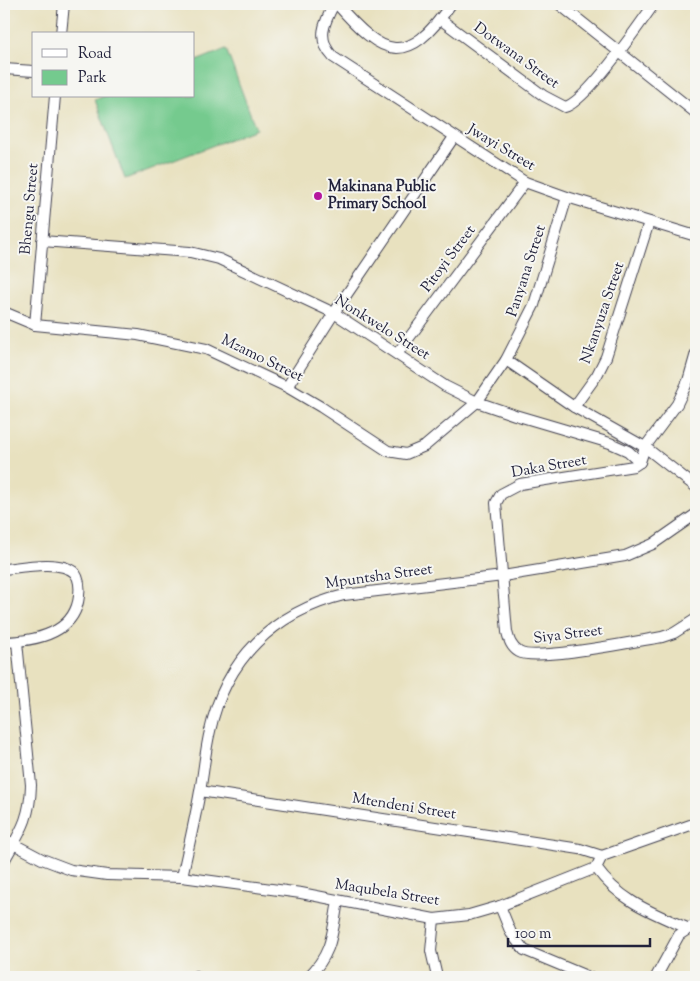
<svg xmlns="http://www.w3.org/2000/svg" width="700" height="981" viewBox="0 0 700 981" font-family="'Sorts Mill Goudy',serif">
<rect width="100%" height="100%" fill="#f6f6f2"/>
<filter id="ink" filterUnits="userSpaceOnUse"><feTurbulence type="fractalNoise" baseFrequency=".02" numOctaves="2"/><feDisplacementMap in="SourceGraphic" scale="10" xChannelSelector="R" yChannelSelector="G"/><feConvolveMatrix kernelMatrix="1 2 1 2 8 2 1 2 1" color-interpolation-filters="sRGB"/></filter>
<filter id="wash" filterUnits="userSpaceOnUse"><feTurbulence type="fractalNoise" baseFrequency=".0096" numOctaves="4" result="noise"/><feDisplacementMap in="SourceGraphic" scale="20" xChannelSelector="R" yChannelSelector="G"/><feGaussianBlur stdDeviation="1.12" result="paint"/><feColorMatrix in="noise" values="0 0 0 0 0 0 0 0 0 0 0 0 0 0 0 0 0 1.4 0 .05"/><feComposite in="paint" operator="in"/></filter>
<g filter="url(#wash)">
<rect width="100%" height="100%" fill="#e8e1bf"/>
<path fill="#74ca8e" stroke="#4b7664" d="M226,49L256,129L125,179L95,100L104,96H194V62Z"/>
</g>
<g filter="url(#ink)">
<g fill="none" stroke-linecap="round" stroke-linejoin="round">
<g stroke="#403f4f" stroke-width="12">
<g id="street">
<path d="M334,4C324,23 316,39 333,57L525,182L567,197L696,236"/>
<path d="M337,4C383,57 407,68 451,4"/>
<path d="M559,4L696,113"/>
<path d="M440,19L544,96L565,107C586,102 640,24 654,4"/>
<path d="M61,34L64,4"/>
<path d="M4,69L34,71"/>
<path d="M42,241L190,252L219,259L334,313L445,386L477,402L515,415L610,443L628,451L640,462"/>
<path d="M4,312L35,325L138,335L206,349L287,387L321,407L388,451L406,454L425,446L477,402L506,360L534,305L567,197"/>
<path d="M35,325L55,96"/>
<path d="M696,353L688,381L677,404L645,447L640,462L634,466L520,484L501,494L496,503L507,632C509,640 511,647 519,652C535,662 637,641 662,637L674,633L696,619"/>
<path d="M397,354L525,182"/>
<path d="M506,360L574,407L645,447L696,487"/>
<path d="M287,387L334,313L454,137"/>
<path d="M574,407L597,375L606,357L649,222"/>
<path d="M4,569C22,567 61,559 75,573C80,580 80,588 79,596C75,634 35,641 4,642"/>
<path d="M200,791L580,849L602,856"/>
<path d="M4,839L42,859L71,870L107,875L182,877L301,893L434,919L469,915L500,906L596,868L602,856"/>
<path d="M602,856L696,823"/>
<path d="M4,861C20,832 30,820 31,785L17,642"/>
<path d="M596,868C620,901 651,912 687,928"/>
<path d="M182,877C188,849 195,820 200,791C204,771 205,751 210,731C225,660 274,612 344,595L503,576L625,556L653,544L696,514"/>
<path d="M500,906L511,933L524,950L589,977"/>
<path d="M434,919L431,951L437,977"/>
<path d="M196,976L197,977"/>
<path d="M308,977C333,953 332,933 338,901"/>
<path d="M656,977L679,935L696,924"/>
</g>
</g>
<use href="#street" stroke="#fff" stroke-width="10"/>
</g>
</g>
<circle fill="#b5179e" stroke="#f6f6f2" stroke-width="2" cx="318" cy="196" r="5"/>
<g text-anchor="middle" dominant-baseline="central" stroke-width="4" stroke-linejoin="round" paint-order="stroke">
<g font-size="15" fill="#22223b" stroke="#f6f6f2">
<text transform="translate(516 56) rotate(36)">Dotwana Street</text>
<text transform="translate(501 148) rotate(31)">Jwayi Street</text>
<text transform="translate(30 209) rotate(-85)">Bhengu Street</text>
<text transform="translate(449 259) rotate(-53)">Pitoyi Street</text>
<text transform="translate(527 271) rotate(-72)">Panyana Street</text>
<text transform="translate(603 313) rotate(-71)">Nkanyuza Street</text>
<text transform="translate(382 328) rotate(32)">Nonkwelo Street</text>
<text transform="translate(262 359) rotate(26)">Mzamo Street</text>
<text transform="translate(549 467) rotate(-10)">Daka Street</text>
<text transform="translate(379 577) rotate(-8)">Mpuntsha Street</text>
<text transform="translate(568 635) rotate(-7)">Siya Street</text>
<text transform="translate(404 807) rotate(9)">Mtendeni Street</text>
<text transform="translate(387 893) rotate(9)">Maqubela Street</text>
</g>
<g font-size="15" font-weight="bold" fill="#22223b" stroke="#f6f6f2" text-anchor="start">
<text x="328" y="187">Makinana Public<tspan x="328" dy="17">Primary School</tspan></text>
</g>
</g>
<rect width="700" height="981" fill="none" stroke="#f6f6f2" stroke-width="20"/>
<rect x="32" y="32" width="162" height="65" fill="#f6f6f2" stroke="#a1a1a9"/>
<rect x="42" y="49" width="25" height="8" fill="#ffffff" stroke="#a1a1a9"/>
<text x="78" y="58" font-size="15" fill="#22223b">Road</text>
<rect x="42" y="70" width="25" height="15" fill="#74ca8e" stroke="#a1a1a9"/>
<text x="78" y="82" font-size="15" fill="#22223b">Park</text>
<path d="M508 938v8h142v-8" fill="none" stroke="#22223b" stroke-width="2.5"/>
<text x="515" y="938" font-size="15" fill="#22223b" stroke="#f6f6f2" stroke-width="4" paint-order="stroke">100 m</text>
</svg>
